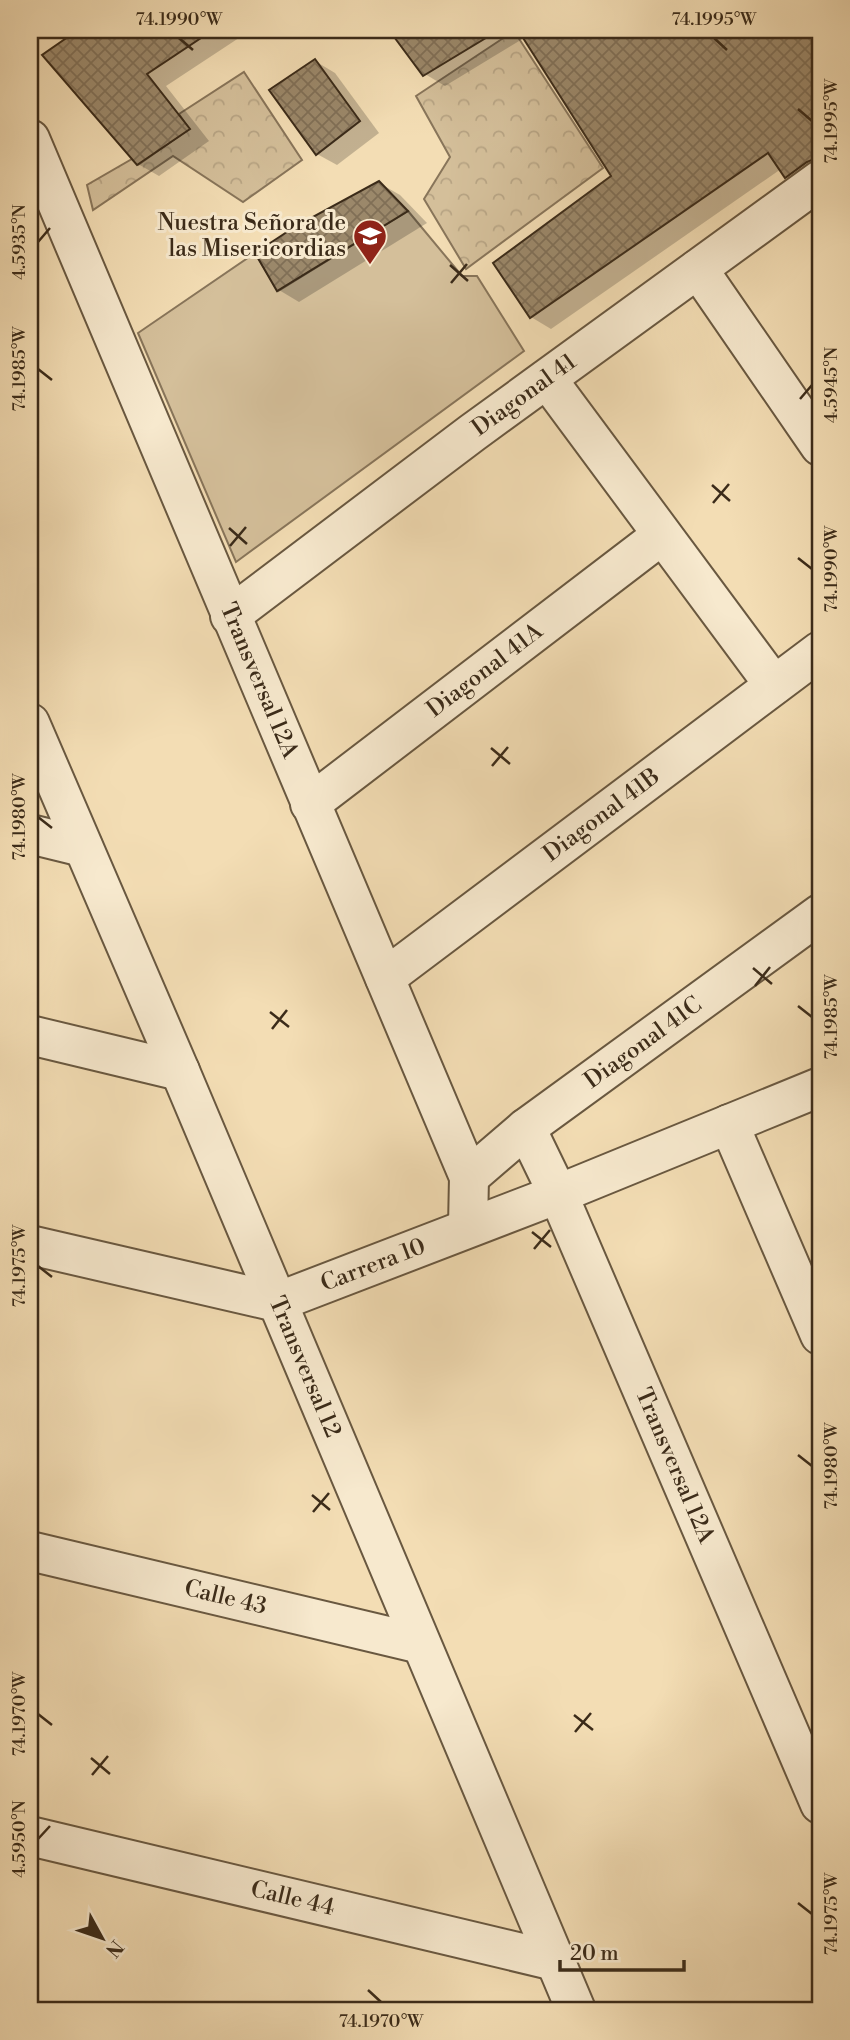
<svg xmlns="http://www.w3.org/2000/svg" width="850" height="2040" viewBox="0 0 850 2040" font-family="'Libre Bodoni',serif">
<defs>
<pattern id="forest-crowns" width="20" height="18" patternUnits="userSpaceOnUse" patternTransform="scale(1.75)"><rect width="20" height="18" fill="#d4bf9a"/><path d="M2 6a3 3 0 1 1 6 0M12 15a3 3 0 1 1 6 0" fill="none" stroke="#b7a484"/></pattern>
<pattern id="building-cross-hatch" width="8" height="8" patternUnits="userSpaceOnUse" patternTransform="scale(1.75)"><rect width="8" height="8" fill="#9b886a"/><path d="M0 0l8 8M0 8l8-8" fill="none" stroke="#806f56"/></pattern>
</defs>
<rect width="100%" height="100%" fill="#f3ddb4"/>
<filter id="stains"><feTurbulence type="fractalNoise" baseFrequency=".00286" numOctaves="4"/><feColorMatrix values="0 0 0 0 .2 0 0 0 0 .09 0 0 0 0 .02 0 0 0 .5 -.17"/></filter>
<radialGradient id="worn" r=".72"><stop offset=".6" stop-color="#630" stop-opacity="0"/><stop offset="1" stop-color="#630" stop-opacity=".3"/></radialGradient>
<path fill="#d4bf9a" stroke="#88755a" stroke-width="2" d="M408,211L462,276H477L524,351L236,562L138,333L255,253L278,291Z"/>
<g fill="url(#forest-crowns)" stroke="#88755a" stroke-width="2">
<path d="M514,31L603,168L466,269L424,199L450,157L416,96Z"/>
<path d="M244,72L302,160L243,202L173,156L93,210L87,185L132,159L138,165L189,129L179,114Z"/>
</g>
<g fill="#0003">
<path d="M81,30H251L166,86L209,141L159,176L138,164L44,55Z"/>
<path d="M391,30H820V179L807,189L786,177L781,169L551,329L531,317L613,177L524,38L445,86L425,74Z"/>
<path d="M315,61L335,73L379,133L337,165L317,154Z"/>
<path d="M379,183L400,195L427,223L299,302L279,290L257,254Z"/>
</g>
<g fill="url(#building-cross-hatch)" stroke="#3b2b19" stroke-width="2">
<path d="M78,30H213L147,74L190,129L137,165L42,55Z"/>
<path d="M389,30H499L423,76Z"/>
<path d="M518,30H820V157L807,162L785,178L768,153L530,318L493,263L611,176Z"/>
<path d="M315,59L360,121L316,155L269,90Z"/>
<path d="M379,181L408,211L277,291L255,253L296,226Z"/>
</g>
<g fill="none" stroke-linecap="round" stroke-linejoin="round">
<g stroke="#695840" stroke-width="42">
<g id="minor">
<path id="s1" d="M30,139L469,1177L468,1227"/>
<path d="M698,269L820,446"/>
<path d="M547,379L774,685"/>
<path id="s2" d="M230,616L472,433L820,180"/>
<path id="s3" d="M30,723L180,1071L576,2010"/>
<path id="s4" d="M310,804L662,535"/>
<path d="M30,834L83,847"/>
<path id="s5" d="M385,978L820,651"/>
<path d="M30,1035L180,1071"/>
<path d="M729,1124L820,1335"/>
<path id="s6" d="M526,1128L558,1194L820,1804"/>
<path id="s7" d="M469,1177L526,1128L820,914"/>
<path d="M30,1245L277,1302"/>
<path id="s8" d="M277,1302L558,1194L820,1087"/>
<path id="s9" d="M30,1551L421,1644"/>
<path id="s10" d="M30,1836L555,1961"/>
</g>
</g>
<use href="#minor" stroke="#f7e9ce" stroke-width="38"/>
</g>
<path fill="none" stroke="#3b2b19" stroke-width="2.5" d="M179,38L193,50M714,38L727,50M798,109L812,121M38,242L50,228M450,265L468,281M451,283L467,264M38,369L52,380M800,399L812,385M712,485L730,501M713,503L729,484M229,528L247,544M230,546L246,527M798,558L812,569M491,748L510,764M492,766L508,747M38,817L52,828M753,968L772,984M755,986L770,967M798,1006L812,1017M270,1012L289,1027M272,1029L287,1010M532,1232L551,1247M534,1249L550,1230M38,1266L52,1277M798,1455L812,1466M312,1495L330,1510M313,1512L329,1493M38,1714L52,1725M574,1715L593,1730M575,1732L591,1713M91,1758L110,1774M92,1775L108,1756M38,1839L50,1826M798,1903L812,1914M368,1990L381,2002"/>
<defs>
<g id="school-pin" transform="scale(1.75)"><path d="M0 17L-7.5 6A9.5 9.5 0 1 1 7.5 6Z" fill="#8f2418" stroke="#f7e9ce"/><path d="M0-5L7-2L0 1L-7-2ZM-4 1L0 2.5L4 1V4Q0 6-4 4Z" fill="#fff"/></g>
</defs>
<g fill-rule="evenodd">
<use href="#school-pin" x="370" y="236"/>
</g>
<g text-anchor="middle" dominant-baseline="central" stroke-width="6" stroke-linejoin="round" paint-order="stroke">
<g font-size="23" fill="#3b2b19" stroke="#f7e9ce" text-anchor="end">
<text x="346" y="223">Nuestra Señora de<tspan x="346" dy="26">las Misericordias</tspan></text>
</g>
<g font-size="23" fill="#3b2b19" stroke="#f7e9ce">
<text stroke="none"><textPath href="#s2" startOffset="368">Diagonal 41</textPath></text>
<text stroke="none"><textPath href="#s4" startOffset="220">Diagonal 41A</textPath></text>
<text stroke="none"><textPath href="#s1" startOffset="588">Transversal 12A</textPath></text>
<text stroke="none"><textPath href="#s5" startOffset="271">Diagonal 41B</textPath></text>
<text stroke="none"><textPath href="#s7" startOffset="220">Diagonal 41C</textPath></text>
<text stroke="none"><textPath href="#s8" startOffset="103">Carrera 10</textPath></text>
<text stroke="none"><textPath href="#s3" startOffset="700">Transversal 12</textPath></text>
<text stroke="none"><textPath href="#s6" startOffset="369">Transversal 12A</textPath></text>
<text stroke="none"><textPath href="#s9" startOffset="201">Calle 43</textPath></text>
<text stroke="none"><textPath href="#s10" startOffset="270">Calle 44</textPath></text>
</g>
</g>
<rect width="850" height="2040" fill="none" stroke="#f3ddb4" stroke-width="77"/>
<g transform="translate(102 1938) rotate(130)" stroke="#f7e9ce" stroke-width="5" paint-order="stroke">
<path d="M0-5L12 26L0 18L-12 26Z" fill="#3b2b19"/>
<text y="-10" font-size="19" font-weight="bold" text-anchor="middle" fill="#3b2b19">N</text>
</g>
<path d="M560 1960v10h124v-10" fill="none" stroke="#3b2b19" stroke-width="3.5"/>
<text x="570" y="1960" font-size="21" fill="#3b2b19" stroke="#f7e9ce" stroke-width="5" paint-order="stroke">20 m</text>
<rect x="38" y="38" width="774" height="1964" fill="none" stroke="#3b2b19" stroke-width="2.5"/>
<g font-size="18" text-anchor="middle" fill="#3b2b19">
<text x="179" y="25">74.1990°W</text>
<text x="714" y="25">74.1995°W</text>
<text transform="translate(831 121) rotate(-90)" y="6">74.1995°W</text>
<text transform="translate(19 242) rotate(-90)" y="6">4.5935°N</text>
<text transform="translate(19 369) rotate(-90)" y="6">74.1985°W</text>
<text transform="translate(831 385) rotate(-90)" y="6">4.5945°N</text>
<text transform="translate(831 569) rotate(-90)" y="6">74.1990°W</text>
<text transform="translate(19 817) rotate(-90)" y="6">74.1980°W</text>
<text transform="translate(831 1017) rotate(-90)" y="6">74.1985°W</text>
<text transform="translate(19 1266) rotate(-90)" y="6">74.1975°W</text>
<text transform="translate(831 1466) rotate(-90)" y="6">74.1980°W</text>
<text transform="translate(19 1714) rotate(-90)" y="6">74.1970°W</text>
<text transform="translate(19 1839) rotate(-90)" y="6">4.5950°N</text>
<text transform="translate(831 1914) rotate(-90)" y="6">74.1975°W</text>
<text x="381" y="2027">74.1970°W</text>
</g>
<rect width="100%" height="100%" filter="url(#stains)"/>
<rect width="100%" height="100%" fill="url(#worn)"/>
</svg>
